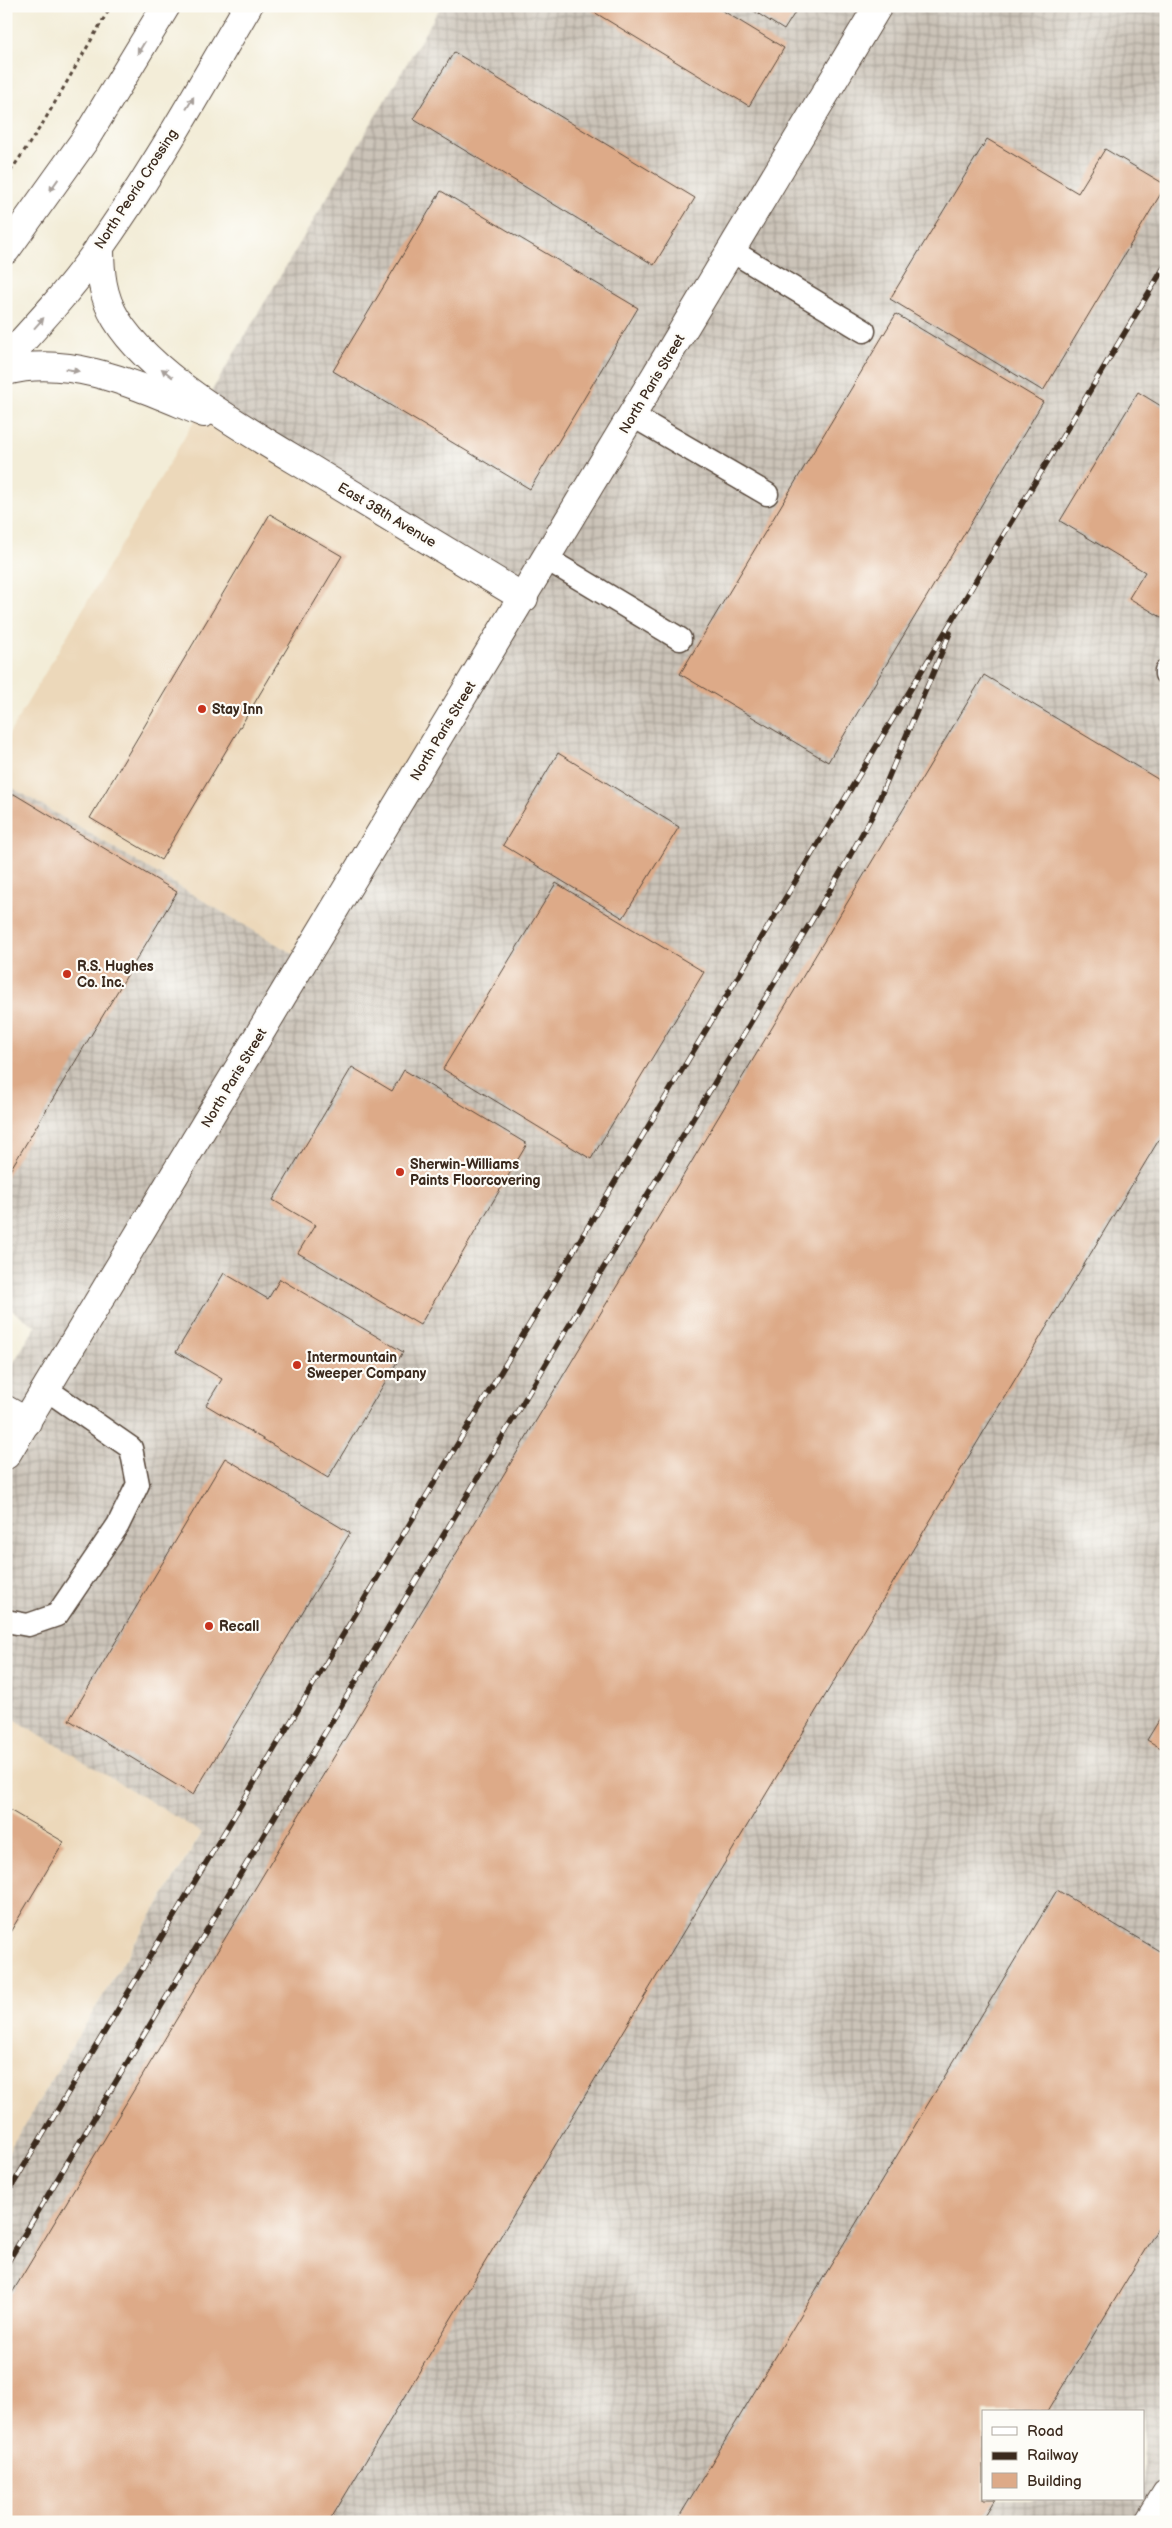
<svg xmlns="http://www.w3.org/2000/svg" width="1172" height="2528" viewBox="0 0 1172 2528" font-family="'Balsamiq Sans',sans-serif">
<defs>
<pattern id="industrial-grid" width="8" height="8" patternUnits="userSpaceOnUse" patternTransform="scale(1.25)"><rect width="8" height="8" fill="#cbc3b8"/><path d="M0 4h8M4 0v8" fill="none" stroke="#a69f95"/></pattern>
</defs>
<rect width="100%" height="100%" fill="#fdfcf7"/>
<filter id="ink" filterUnits="userSpaceOnUse"><feTurbulence type="fractalNoise" baseFrequency=".02" numOctaves="2"/><feDisplacementMap in="SourceGraphic" scale="10" xChannelSelector="R" yChannelSelector="G"/><feConvolveMatrix kernelMatrix="1 2 1 2 8 2 1 2 1" color-interpolation-filters="sRGB"/></filter>
<filter id="wash" filterUnits="userSpaceOnUse"><feTurbulence type="fractalNoise" baseFrequency=".0096" numOctaves="4" result="noise"/><feDisplacementMap in="SourceGraphic" scale="20" xChannelSelector="R" yChannelSelector="G"/><feGaussianBlur stdDeviation="1.12" result="paint"/><feColorMatrix in="noise" values="0 0 0 0 0 0 0 0 0 0 0 0 0 0 0 0 0 1.4 0 .05"/><feComposite in="paint" operator="in"/></filter>
<g filter="url(#wash)">
<rect width="100%" height="100%" fill="#f3edd8"/>
<g fill="#ecd8ba">
<path d="M203,406L524,598L305,961L6,784V739Z"/>
<path d="M6,1714L202,1832L6,2155Z"/>
</g>
<path fill="url(#industrial-grid)" fill-rule="evenodd" d="M441,6H1166V2522H6V2155L202,1833L6,1714V1375L36,1326L6,1307V784L305,961L524,598L203,406ZM983,2412H1143V2499H983Z"/>
<g id="blocks">
<g fill="#da8">
<path d="M584,6H715L784,48L749,106Z"/>
<path d="M746,6H799L784,30Z"/>
<path d="M454,52L695,198L654,265L413,119Z"/>
<path d="M987,139L1078,193L1105,149L1166,185L1043,391L890,299Z"/>
<path d="M441,191L638,308L530,489L333,371Z"/>
<path d="M896,314L1043,402L828,762L680,674Z"/>
<path d="M1138,392L1166,409V620L1129,598L1145,572L1060,521Z"/>
<path d="M270,514L342,556L161,860L90,818Z"/>
<path d="M984,675L1166,784V1128L329,2522H6V2303Z"/>
<path d="M558,753L679,827L623,918L503,845Z"/>
<path d="M14,794L177,892L6,1177V807Z"/>
<path d="M556,883L704,972L591,1159L443,1069Z"/>
<path d="M352,1067L392,1091L404,1070L527,1144L420,1325L298,1253L315,1225L273,1200Z"/>
<path d="M224,1273L268,1299L280,1279L403,1352L328,1478L206,1405L222,1379L176,1352Z"/>
<path d="M225,1458L350,1533L193,1795L69,1720Z"/>
<path d="M1166,1709V1751L1147,1740Z"/>
<path d="M6,1808L64,1842L6,1939Z"/>
<path d="M1057,1890L1166,1955V2215L1047,2412H983V2499H995L981,2522H676Z"/>
</g>
</g>
</g>
<g filter="url(#ink)">
<use href="#blocks" fill-opacity="0" stroke="#57473a" stroke-width="1"/>
<g fill="none" stroke-linecap="round" stroke-linejoin="round">
<g stroke="#57473a" stroke-width="25">
<g id="service">
<path d="M732,251L864,331"/>
<path d="M633,416L767,494"/>
<path d="M547,559L680,639"/>
<path d="M1166,671V674"/>
<path d="M6,1621L28,1625L57,1615L118,1525L138,1484L131,1448L46,1389"/>
</g>
</g>
<g stroke="#57473a" stroke-width="30">
<path id="minor" d="M1149,2522L1166,2494"/>
</g>
<g stroke="#57473a" stroke-width="30">
<g id="tertiary">
<path d="M100,246C100,272 102,296 116,319C153,380 258,437 319,474C388,516 456,557 524,598"/>
<path d="M6,371C72,353 144,389 204,413"/>
<path d="M6,1410L27,1422"/>
<path d="M6,1455L878,6"/>
</g>
</g>
<g stroke="#57473a" stroke-width="30">
<g id="secondary">
<path d="M6,250L84,141L166,6"/>
<path d="M6,359C36,326 66,294 92,258C150,178 198,91 248,6"/>
</g>
</g>
<path stroke="#57473a" stroke-width="3" stroke-dasharray="4 4" stroke-linecap="butt" d="M6,178L43,123L111,6"/>
<use href="#service" stroke="#fff" stroke-width="22"/>
<use href="#minor" stroke="#fff" stroke-width="28"/>
<use href="#tertiary" stroke="#fff" stroke-width="28"/>
<use href="#secondary" stroke="#fff" stroke-width="28"/>
<g stroke="#3b2a1e" stroke-width="5.5">
<g id="rail">
<path d="M6,2196L1166,264"/>
<path d="M6,2265L842,870L872,816L950,633"/>
</g>
</g>
<use href="#rail" stroke="#fdfcf7" stroke-width="4" stroke-dasharray="11" stroke-linecap="butt"/>
</g>
<defs><path id="oneway-solid" d="M-6-.8H1V-3.2L6.5 0L1 3.2V.8H-6Z" transform="scale(1.25)"/></defs>
<g fill="#a79f9a">
<use href="#oneway-solid" transform="translate(141 48) rotate(121)"/>
<use href="#oneway-solid" transform="translate(190 103) rotate(-59)"/>
<use href="#oneway-solid" transform="translate(54 185) rotate(125)"/>
<use href="#oneway-solid" transform="translate(39 323) rotate(-48)"/>
<use href="#oneway-solid" transform="translate(72 370) rotate(10)"/>
<use href="#oneway-solid" transform="translate(167 373) rotate(-142)"/>
</g>
</g>
<g fill="#c8321e" stroke="#fdfcf7" stroke-width="2">
<circle cx="202" cy="709" r="5"/>
<circle cx="67" cy="974" r="5"/>
<circle cx="400" cy="1172" r="5"/>
<circle cx="297" cy="1365" r="5"/>
<circle cx="209" cy="1626" r="5"/>
</g>
<g text-anchor="middle" dominant-baseline="central" stroke-width="4.5" stroke-linejoin="round" paint-order="stroke">
<g font-size="14" fill="#3b2a1e" stroke="#fdfcf7">
<text transform="translate(136 189) rotate(-57)">North Peoria Crossing</text>
<text transform="translate(652 384) rotate(-59)">North Paris Street</text>
<text transform="translate(387 515) rotate(31)">East 38th Avenue</text>
<text transform="translate(443 731) rotate(-59)">North Paris Street</text>
<text transform="translate(234 1078) rotate(-59)">North Paris Street</text>
</g>
<g font-size="14" font-weight="bold" fill="#3b2a1e" stroke="#fdfcf7" text-anchor="start">
<text x="212" y="709">Stay Inn</text>
<text x="77" y="966">R.S. Hughes<tspan x="77" dy="16">Co. Inc.</tspan></text>
<text x="410" y="1164">Sherwin-Williams<tspan x="410" dy="16">Paints Floorcovering</tspan></text>
<text x="307" y="1357">Intermountain<tspan x="307" dy="16">Sweeper Company</tspan></text>
<text x="219" y="1626">Recall</text>
</g>
</g>
<rect width="1172" height="2528" fill="none" stroke="#fdfcf7" stroke-width="25"/>
<rect x="982" y="2410" width="162" height="90" fill="#fdfcf7" stroke="#afa8a0"/>
<rect x="992" y="2427" width="25" height="8" fill="#ffffff" stroke="#afa8a0"/>
<text x="1027" y="2436" font-size="15" fill="#3b2a1e">Road</text>
<rect x="992" y="2452" width="25" height="8" fill="#3b2a1e" stroke="#afa8a0"/>
<text x="1027" y="2460" font-size="15" fill="#3b2a1e">Railway</text>
<rect x="992" y="2473" width="25" height="15" fill="#ddaa88" stroke="#afa8a0"/>
<text x="1027" y="2486" font-size="15" fill="#3b2a1e">Building</text>
</svg>
